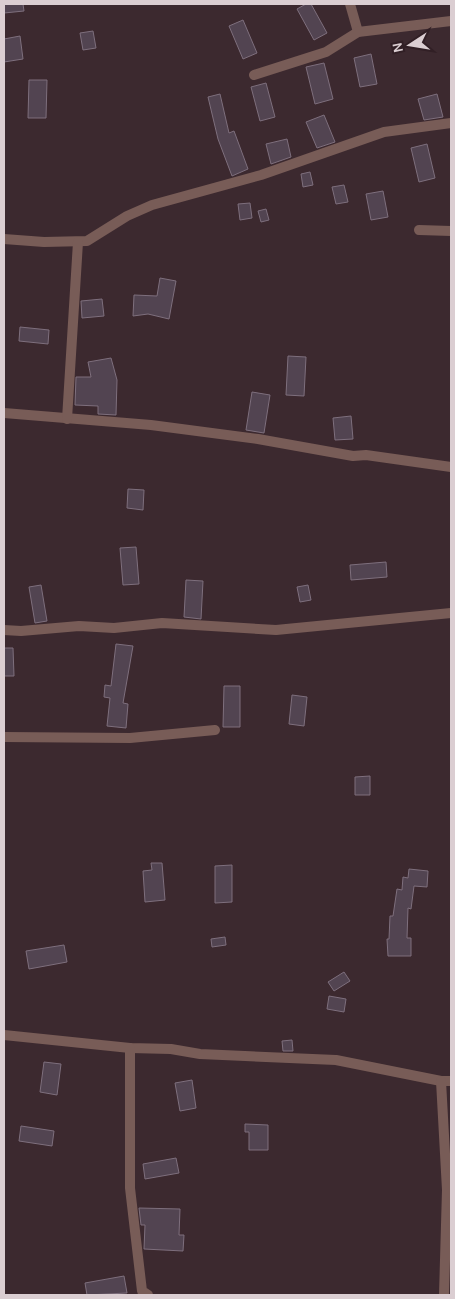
<svg xmlns="http://www.w3.org/2000/svg" width="455" height="1299" viewBox="0 0 455 1299" font-family="Karla,sans-serif">
<rect width="100%" height="100%" fill="#3c292f"/>
<g fill="#524451" stroke="#7e6f7d">
<path d="M4,4H23L24,11L4,13Z"/>
<path d="M306,4H311L327,33L314,40L297,9Z"/>
<path d="M243,20L257,53L243,59L229,26Z"/>
<path d="M93,31L96,48L83,50L80,33Z"/>
<path d="M20,36L23,59L4,62V39Z"/>
<path d="M371,54L377,84L360,87L354,58Z"/>
<path d="M324,63L333,99L315,104L306,67Z"/>
<path d="M29,80H47L46,118H28Z"/>
<path d="M266,83L275,117L260,121L251,87Z"/>
<path d="M220,94L229,133L234,131L248,169L232,176L218,139L208,97Z"/>
<path d="M437,94L443,117L424,120L418,99Z"/>
<path d="M324,115L335,142L317,148L306,122Z"/>
<path d="M287,139L291,157L271,164L266,144Z"/>
<path d="M427,144L435,178L419,182L411,148Z"/>
<path d="M310,172L313,185L303,187L301,174Z"/>
<path d="M344,185L348,202L336,204L332,187Z"/>
<path d="M383,191L388,217L371,220L366,194Z"/>
<path d="M250,203L252,218L240,220L238,204Z"/>
<path d="M266,209L269,220L261,222L258,211Z"/>
<path d="M160,278L176,281L169,319L148,314L133,316L134,295L157,296Z"/>
<path d="M102,299L104,316L82,318L81,301Z"/>
<path d="M20,327L49,330L48,344L19,341Z"/>
<path d="M288,356L306,357L304,396L286,395Z"/>
<path d="M111,358L117,380L116,415L98,414V406L75,405L76,377H91L88,362Z"/>
<path d="M252,392L270,395L264,433L246,430Z"/>
<path d="M351,416L353,439L335,440L333,418Z"/>
<path d="M128,489L144,490L143,510L127,508Z"/>
<path d="M136,547L139,584L123,585L120,548Z"/>
<path d="M386,562L387,577L351,580L350,565Z"/>
<path d="M186,580L203,581L201,619L184,617Z"/>
<path d="M41,585L47,621L35,623L29,587Z"/>
<path d="M308,585L311,600L300,602L297,587Z"/>
<path d="M116,644L133,646L123,703L128,704L126,728L107,726L110,698L104,697L105,685L111,686Z"/>
<path d="M4,648H13L14,676H4Z"/>
<path d="M224,686H240V727H223Z"/>
<path d="M292,695L307,697L304,726L289,724Z"/>
<path d="M370,776V795H355V777Z"/>
<path d="M151,863H162L165,900L145,902L143,871L152,870Z"/>
<path d="M232,865V902L215,903V866Z"/>
<path d="M409,869L428,871L427,887L414,886L411,909L408,908L407,938H411V956H388L387,939H389L390,916H393L397,889L402,890L403,877L408,878Z"/>
<path d="M225,937L226,945L212,947L211,939Z"/>
<path d="M64,945L67,962L29,969L26,951Z"/>
<path d="M344,972L350,981L334,991L328,982Z"/>
<path d="M329,996L346,999L344,1012L327,1009Z"/>
<path d="M292,1040L293,1051H283L282,1041Z"/>
<path d="M44,1062L61,1064L57,1095L40,1092Z"/>
<path d="M192,1080L196,1108L180,1111L175,1083Z"/>
<path d="M245,1124L268,1125V1150H249V1132H245Z"/>
<path d="M21,1126L54,1131L52,1146L19,1141Z"/>
<path d="M176,1158L179,1173L145,1179L143,1164Z"/>
<path d="M139,1208L180,1209L179,1235H184L183,1251L144,1249L145,1225H141Z"/>
<path d="M124,1276L127,1293L87,1295L85,1283Z"/>
</g>
<g fill="none" stroke-linecap="round" stroke-linejoin="round">
<g stroke="#785c57" stroke-width="10">
<path d="M350,4L358,32"/>
<path d="M254,75L326,52L358,32L451,21"/>
<path d="M419,230L451,231"/>
<path d="M4,239L44,242L87,241L127,216L152,205L261,175L384,132L451,123"/>
<path d="M4,413L151,425L258,439L353,456L366,455L451,467"/>
<path d="M67,419L78,242"/>
<path d="M4,630L21,631L79,626L114,628L162,623L276,630L451,613"/>
<path d="M4,737L130,738L215,730"/>
<path d="M4,1035L130,1048L171,1049L200,1054L336,1060L441,1081H451"/>
<path d="M130,1048V1188L142,1291L148,1295"/>
<path d="M441,1081L447,1190L444,1295"/>
</g>
</g>
<rect width="455" height="1299" fill="none" stroke="#dbced2" stroke-width="10"/>
<g transform="translate(410 45) rotate(258)" stroke="#311f25" stroke-width="4" paint-order="stroke">
<path d="M0-4L9 19L0 12L-9 19Z" fill="#dbced2"/>
<text y="-8" font-size="14" font-weight="bold" text-anchor="middle" fill="#dbced2">N</text>
</g>
</svg>
